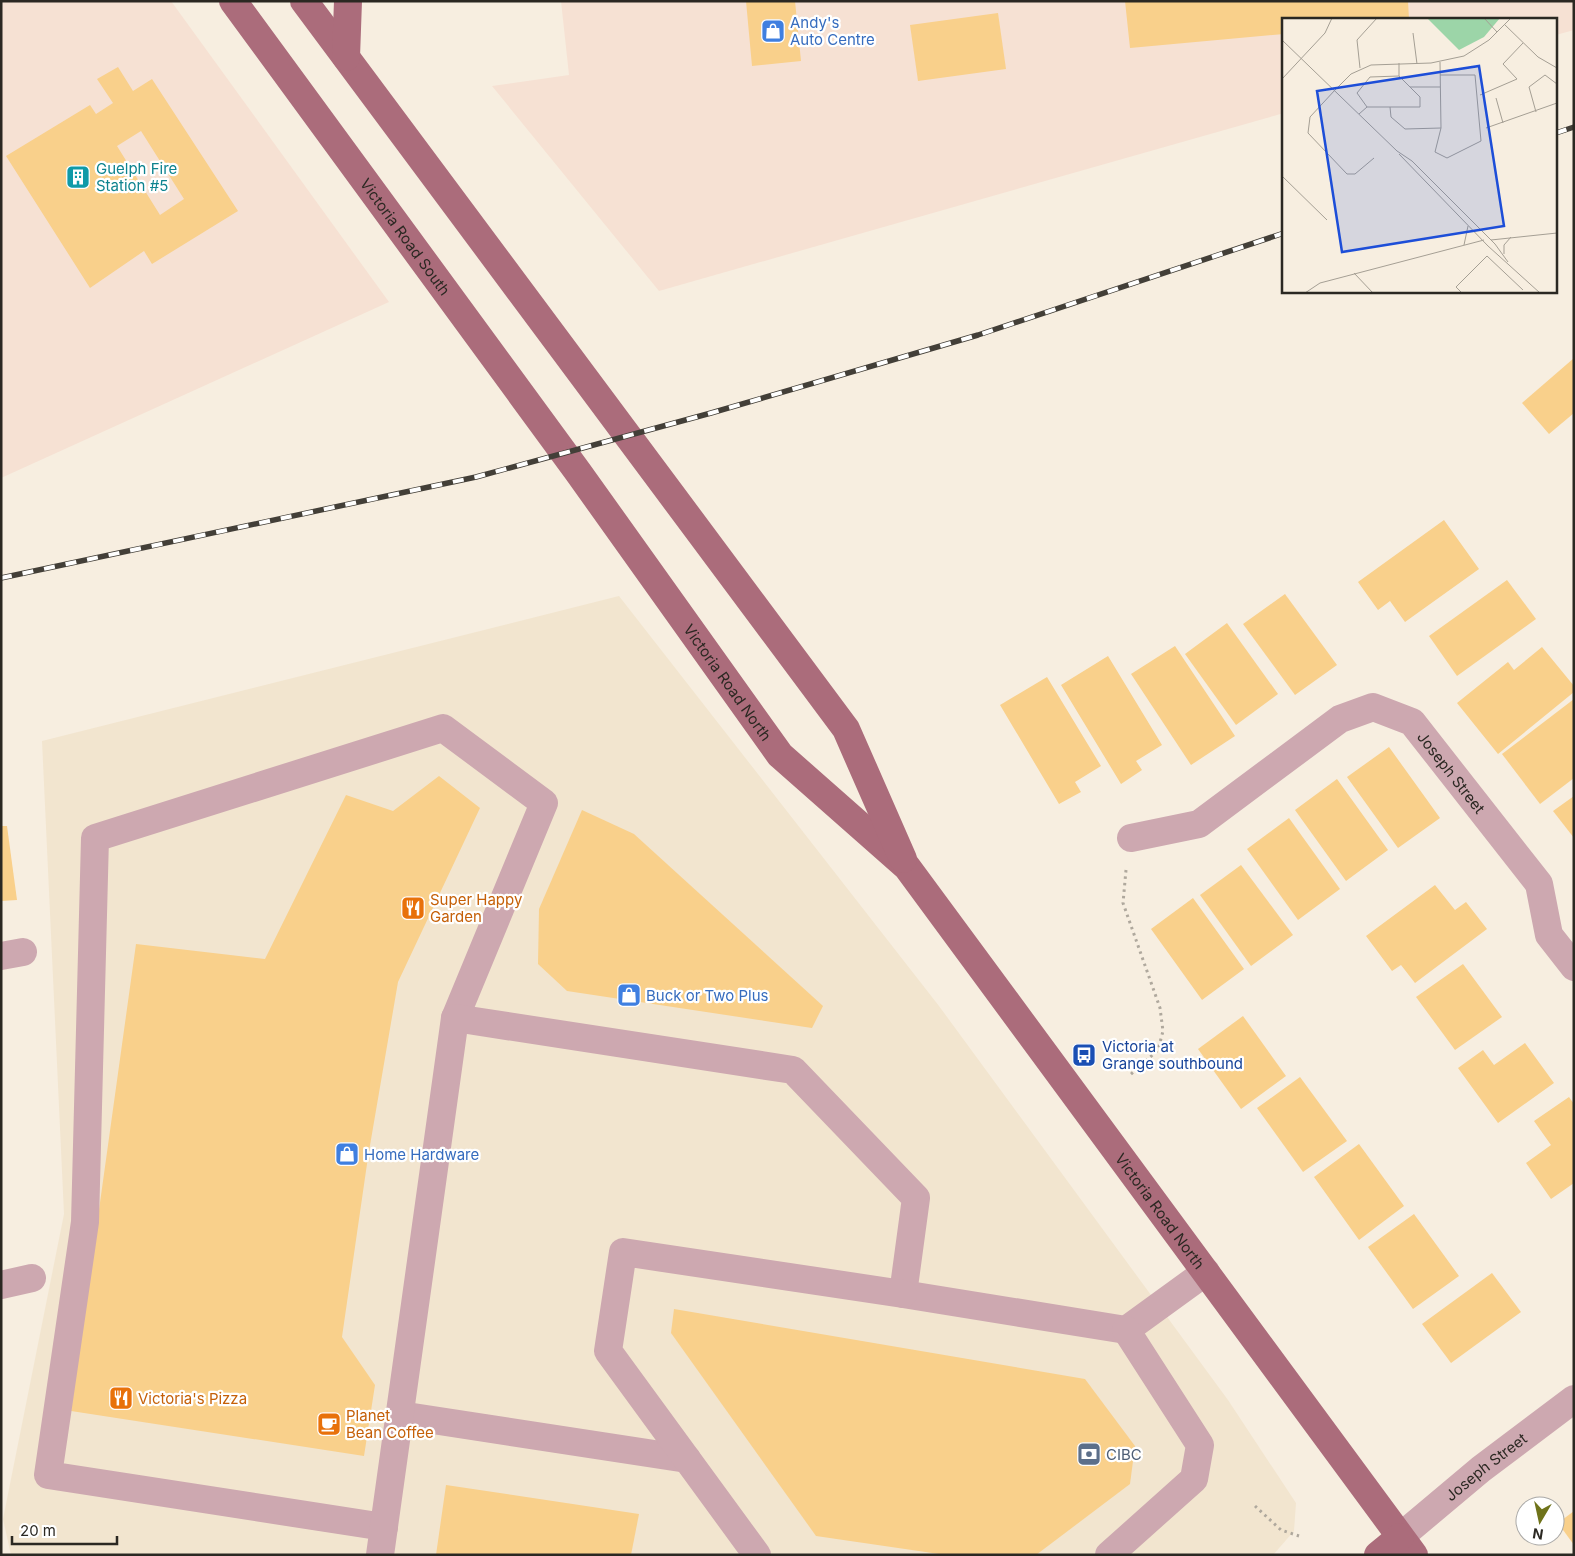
<svg xmlns="http://www.w3.org/2000/svg" width="1575" height="1556" viewBox="0 0 1575 1556" font-family="Inter,sans-serif">
<rect width="100%" height="100%" fill="#f7eee0"/>
<path fill="#f2e5cf" d="M619,596L939,1006L1228,1400L1296,1503L1294,1531L1273,1555H11L3,1519L64,1214L42,741Z"/>
<g fill="#f6e1d3">
<path d="M1,1H171L389,302L1,478Z"/>
<path d="M561,1H1574V30L1556,35V19H1284V113L659,291L492,86L569,75Z"/>
</g>
<g fill="#f9d08b" fill-rule="evenodd">
<path d="M746,1H795L801,61L752,66Z"/>
<path d="M1125,1H1408L1409,19H1284V34L1130,48Z"/>
<path d="M998,13L1006,69L918,81L910,25Z"/>
<path d="M118,67L133,91L152,79L238,211L152,264L144,251L90,288L6,156L90,105L96,114L113,103L97,79ZM141,131L184,199L160,215L117,146Z"/>
<path d="M1574,358V413L1549,434L1522,403Z"/>
<path d="M1444,520L1479,569L1405,622L1390,601L1378,610L1358,582Z"/>
<path d="M1507,580L1536,619L1457,676L1429,636Z"/>
<path d="M1285,594L1337,665L1295,695L1243,624Z"/>
<path d="M1227,623L1278,694L1236,725L1185,654Z"/>
<path d="M1175,646L1235,736L1191,765L1131,674Z"/>
<path d="M1542,647L1574,686V692L1498,754L1457,703L1508,662L1514,670Z"/>
<path d="M1108,656L1162,745L1136,761L1142,770L1121,784L1061,685Z"/>
<path d="M1047,677L1101,766L1075,782L1081,792L1059,804L1000,705Z"/>
<path d="M1574,699V778L1540,804L1502,754Z"/>
<path d="M1389,747L1440,818L1398,848L1347,777Z"/>
<path d="M439,776L480,808L398,982L368,1157L342,1337L375,1385L364,1456L71,1411L136,944L265,959L346,795L393,811Z"/>
<path d="M1337,779L1388,850L1346,881L1295,810Z"/>
<path d="M1574,796V838L1553,811Z"/>
<path d="M582,810L634,834L823,1006L812,1028L567,991L538,964L539,909Z"/>
<path d="M1289,818L1340,889L1298,920L1247,849Z"/>
<path d="M1,826H7L17,900L1,901Z"/>
<path d="M1241,865L1293,935L1251,966L1200,895Z"/>
<path d="M1435,885L1455,910L1466,902L1487,929L1415,983L1401,965L1392,971L1366,936Z"/>
<path d="M1193,898L1244,969L1202,1000L1151,929Z"/>
<path d="M1463,964L1502,1017L1455,1050L1416,997Z"/>
<path d="M1243,1016L1286,1076L1241,1109L1198,1049Z"/>
<path d="M1525,1043L1554,1083L1498,1123L1458,1068L1483,1050L1494,1065Z"/>
<path d="M1300,1077L1347,1141L1303,1172L1257,1108Z"/>
<path d="M1569,1097L1574,1104V1183L1551,1199L1526,1163L1551,1145L1534,1121Z"/>
<path d="M1359,1144L1404,1206L1359,1240L1314,1177Z"/>
<path d="M1414,1214L1459,1276L1413,1309L1368,1247Z"/>
<path d="M1492,1273L1521,1312L1451,1363L1422,1324Z"/>
<path d="M674,1309L1085,1379L1135,1446L1130,1484L1036,1555H946L816,1536L671,1333Z"/>
<path d="M446,1485L639,1514L631,1555H436Z"/>
<path d="M1574,1511V1545L1558,1523Z"/>
</g>
<g fill="none" stroke-linecap="round" stroke-linejoin="round">
<g stroke="#afa89d" stroke-width="3" stroke-dasharray="2.5 4" stroke-linecap="butt">
<path d="M1126,870L1123,903L1160,1008L1163,1031L1158,1050L1130,1075"/>
<path d="M1255,1506L1281,1530L1299,1536"/>
</g>
<g stroke="#cda8b0" stroke-width="28">
<path id="s1" d="M1131,838L1199,824L1340,719L1373,707L1412,722L1539,884L1549,935L1574,967"/>
<path d="M1,956L23,952"/>
<path d="M1,1285L32,1278"/>
<path d="M400,1415L687,1459"/>
<path d="M384,1527L48,1475L85,1222L95,838L443,728L544,803L455,1018"/>
<path id="s2" d="M1400,1537L1481,1469L1574,1399"/>
<path d="M380,1555L455,1018L793,1070L916,1198L903,1294L1126,1330L1206,1272"/>
<path d="M757,1555L608,1351L623,1252L903,1294"/>
<path d="M1109,1555L1194,1479L1200,1445L1126,1330"/>
</g>
<g stroke="#ab6c7b" stroke-width="28">
<path id="s3" d="M233,1L578,472L780,755L907,867L1414,1555"/>
<path d="M304,1L846,729L903,859"/>
<path d="M346,57L348,1"/>
<path d="M1378,1555L1400,1537"/>
</g>
<g stroke="#433f38" stroke-width="5.5">
<g id="rail">
<path d="M1556,133L1574,127"/>
<path d="M1,578L476,477L711,413L978,335L1284,233"/>
</g>
</g>
<use href="#rail" stroke="#fff" stroke-width="4" stroke-dasharray="11" stroke-linecap="butt"/>
</g>
<defs>
<g id="shop-square" transform="scale(1.25)"><rect x="-9" y="-9" width="18" height="18" rx="4" fill="#3f7fe0" stroke="#fff"/><path d="M-5-2.5h2.3a2.7 3.5 0 0 1 5.4 0H5L5.5 6h-11ZM-1.5-2.5h3a1.5 2.3 0 0 0-3 0Z" fill="#fff"/></g>
<g id="building-square" transform="scale(1.25)"><rect x="-9" y="-9" width="18" height="18" rx="4" fill="#0f9aa8" stroke="#fff"/><path d="M-4-6H4V6H1V3H-1V6H-4ZM-2.5-4.3h1.7v1.8h-1.7ZM.8-4.3h1.7v1.8H.8ZM-2.5-1h1.7V.8h-1.7ZM.8-1h1.7V.8H.8Z" fill="#fff"/></g>
<g id="restaurant-square" transform="scale(1.25)"><rect x="-9" y="-9" width="18" height="18" rx="4" fill="#e8710a" stroke="#fff"/><path d="M-5-6h1v4h1v-4h1v4h1v-4h1v5L-1.5 .5V6h-2V.5L-5-1ZM5-6V6H3V1.5H1.5Q1.5-4 5-6Z" fill="#fff"/></g>
<g id="bus-square" transform="scale(1.25)"><rect x="-9" y="-9" width="18" height="18" rx="4" fill="#1a4fb4" stroke="#fff"/><path d="M-5-6H5V4H4V6H2V4H-2V6H-4V4H-5ZM-3.5-4V0h7V-4ZM-3.5 1.2v1.5H-2V1.2ZM2 1.2v1.5H3.5V1.2Z" fill="#fff"/></g>
<g id="cafe-square" transform="scale(1.25)"><rect x="-9" y="-9" width="18" height="18" rx="4" fill="#e8710a" stroke="#fff"/><path d="M-5.5-4.5H6V0H3Q3 3.5 0 3.5H-2.5Q-5.5 3.5-5.5 0ZM3-3.2v2h1.7v-2ZM-6 4.5H4V6H-6Z" fill="#fff"/></g>
<g id="bank-square" transform="scale(1.25)"><rect x="-9" y="-9" width="18" height="18" rx="4" fill="#5c6f8a" stroke="#fff"/><path d="M-6-4H6V4H-6ZM0-2.3a2.3 2.3 0 1 0 0 4.6a2.3 2.3 0 1 0 0-4.6Z" fill="#fff"/></g>
</defs>
<g fill-rule="evenodd">
<use href="#shop-square" x="773" y="31"/>
<use href="#building-square" x="78" y="177"/>
<use href="#restaurant-square" x="413" y="908"/>
<use href="#shop-square" x="629" y="995"/>
<use href="#bus-square" x="1084" y="1055"/>
<use href="#shop-square" x="347" y="1154"/>
<use href="#restaurant-square" x="121" y="1398"/>
<use href="#cafe-square" x="329" y="1424"/>
<use href="#bank-square" x="1089" y="1454"/>
</g>
<g text-anchor="middle" dominant-baseline="central" stroke-width="4.5" stroke-linejoin="round" paint-order="stroke">
<g font-size="15" fill="#366cbe" stroke="#fff" text-anchor="start">
<text x="790" y="22">Andy's<tspan x="790" dy="17">Auto Centre</tspan></text>
<text x="646" y="995">Buck or Two Plus</text>
<text x="364" y="1154">Home Hardware</text>
</g>
<g font-size="15" fill="#0d838f" stroke="#fff" text-anchor="start">
<text x="96" y="168">Guelph Fire<tspan x="96" dy="17">Station #5</tspan></text>
</g>
<g font-size="15" fill="#2b2822" stroke="#fff">
<text stroke="none"><textPath href="#s3" startOffset="292">Victoria Road South</textPath></text>
<text stroke="none"><textPath href="#s3" startOffset="842">Victoria Road North</textPath></text>
<text stroke="none"><textPath href="#s1" startOffset="386">Joseph Street</textPath></text>
<text stroke="none"><textPath href="#s3" startOffset="1528">Victoria Road North</textPath></text>
<text stroke="none"><textPath href="#s2" startOffset="111">Joseph Street</textPath></text>
</g>
<g font-size="15" fill="#c56008" stroke="#fff" text-anchor="start">
<text x="430" y="899">Super Happy<tspan x="430" dy="17">Garden</tspan></text>
<text x="138" y="1398">Victoria's Pizza</text>
<text x="346" y="1415">Planet<tspan x="346" dy="17">Bean Coffee</tspan></text>
</g>
<g font-size="15" fill="#164399" stroke="#fff" text-anchor="start">
<text x="1102" y="1046">Victoria at<tspan x="1102" dy="17">Grange southbound</tspan></text>
</g>
<g font-size="15" fill="#4e5e75" stroke="#fff" text-anchor="start">
<text x="1106" y="1454">CIBC</text>
</g>
</g>
<g transform="translate(1282 18)">
<rect width="275" height="275" fill="#f7eee0"/>
<path d="M145,0H218L202,19L177,32Z" fill="#9cd5a8"/>
<path fill="none" stroke="#a59f94" stroke-width="1" d="M202,0L215,14M222,6L256,39L275,50M131,15L135,46M0,22L115,133L130,143L213,226L226,244M78,50L75,22L95,0M158,57H193L199,123L165,140L153,134L159,110M0,61L43,15L50,0M128,69H158M53,72L28,99L26,115L65,156H73L92,140M53,72L69,56L89,47L149,45L182,38L207,22L229,0M198,77L235,61L221,46L241,25M214,80L221,105M85,89L75,75L88,59L117,58V45M108,89H138V79L117,58M254,94L247,69L263,57L275,66M77,96L85,89H108L109,99L123,111L159,110L158,44M204,110L275,85M117,136L206,228L258,275M0,158L45,202M209,222L275,215M182,227L186,208M222,236V227L229,219M72,255L91,275M23,275L38,265L202,222M180,275L174,269L205,238L241,272"/>
<path fill="#1d4ed8" fill-opacity="0.15" stroke="#1d4ed8" stroke-width="2.5" d="M197,48L222,208L60,234L35,73Z"/>
<rect width="275" height="275" fill="none" stroke="#2b2822" stroke-width="2.5"/>
</g>
<rect width="1575" height="1556" fill="none" stroke="#2b2822" stroke-width="5"/>
<g transform="translate(1540 1521) rotate(189)"><circle r="24" fill="#ffffff" stroke="#aaa9a7"/>
<path d="M0-4L9 19L0 12L-9 19Z" fill="#6f731a"/>
<text y="-8" font-size="14" font-weight="bold" text-anchor="middle" fill="#2b2822">N</text>
</g>
<path d="M12 1536v8h105v-8" fill="none" stroke="#2b2822" stroke-width="2.5"/>
<text x="20" y="1536" font-size="15" fill="#2b2822" stroke="#ffffff" stroke-width="4" paint-order="stroke">20 m</text>
</svg>
